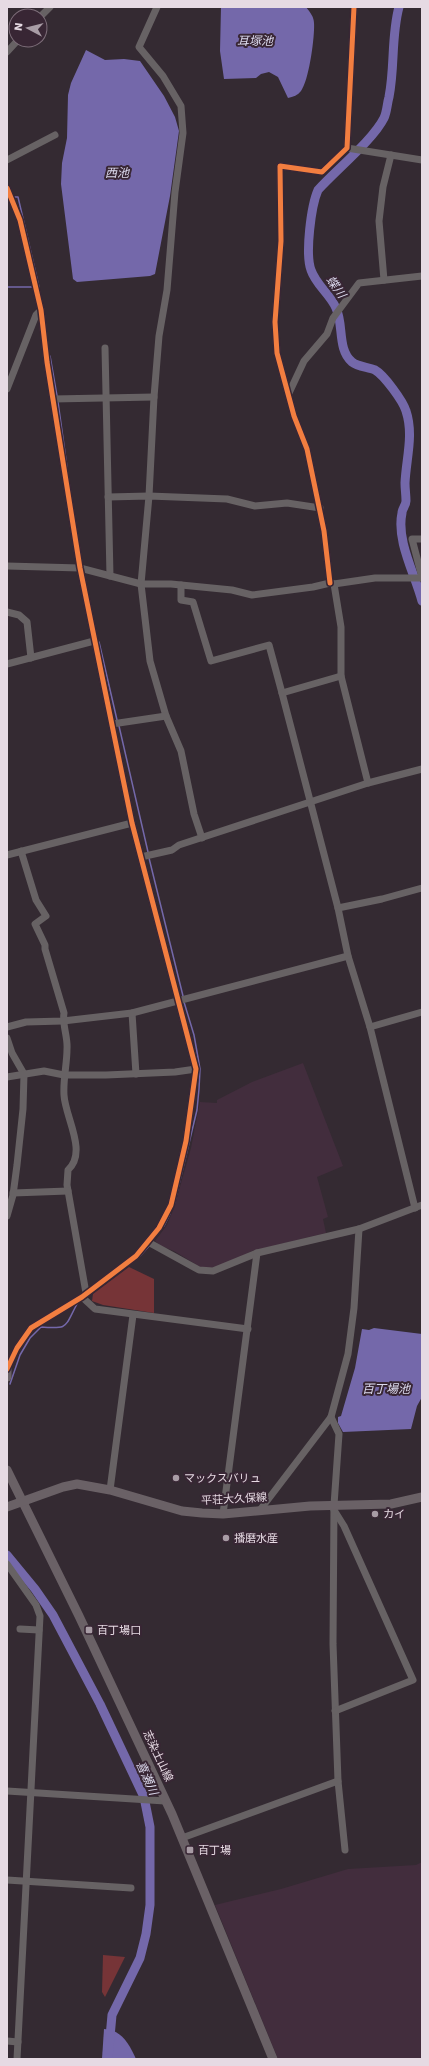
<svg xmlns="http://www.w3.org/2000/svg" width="429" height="2066" viewBox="0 0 429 2066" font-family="'Work Sans','Noto Sans JP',sans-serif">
<rect width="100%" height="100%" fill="#342a32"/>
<g fill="#422d3d">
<path d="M303,1063L343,1166L317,1177L328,1217L323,1219L326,1233L252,1251L227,1264L205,1270L174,1251L161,1246L155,1241L167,1225L174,1208L191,1148L200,1102L217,1103V1100L252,1082Z"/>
<path d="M422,1862V2059H278L215,1905L281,1889L348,1869L416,1865Z"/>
</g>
<g fill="#763437">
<path d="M129,1267L154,1279V1313L103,1305L92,1301L93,1294Z"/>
<path d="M103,1955L125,1957L105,1997L102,1992Z"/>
</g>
<g fill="#7468aa">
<path d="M221,7H306C310,12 314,17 314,23C315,36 309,81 301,91C298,95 293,97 288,98L278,77L269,72L261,74L256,78L224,79L220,51Z"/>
<path d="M86,50L105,60L124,59L140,61L164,96L175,117L179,131L170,196L155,274L150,276L77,282L73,279L61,184L62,163L67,138L68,95L71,83Z"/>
<path d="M374,1328L422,1334V1397L417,1406L411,1429L343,1432L338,1423V1417L341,1416L355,1368L362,1329L369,1330Z"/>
<path d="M104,2029C122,2030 129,2044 136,2059H102Z"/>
</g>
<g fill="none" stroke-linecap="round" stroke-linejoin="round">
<g stroke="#7468aa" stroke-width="1.5">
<path d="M13,197H18L39,287"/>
<path d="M7,287H33"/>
<path d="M50,356L57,396"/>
<path d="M58,402L67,467"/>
<path d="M99,642L117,720"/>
<path d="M119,726L148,852"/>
<path d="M149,858L183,996"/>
<path d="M174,1205L197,1110L199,1089L200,1069L194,1035L184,1002"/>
<path d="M164,1226L170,1214"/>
<path d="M140,1256L149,1246"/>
<path d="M10,1384L20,1355L30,1338L41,1327C69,1329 64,1328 77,1304"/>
</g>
<g stroke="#7468aa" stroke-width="9">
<path d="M399,7C391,36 395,67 389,97C387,104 387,112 384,118C373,140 336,170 318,190C311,206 305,254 311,270C316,285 330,294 336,308C344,325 337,349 352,362C358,367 368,367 375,370C384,375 403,401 406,411C414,435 406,459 405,483C405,489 406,495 406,501C406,505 402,509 402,513C396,541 415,574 422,601"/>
<path d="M7,1555L35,1589L53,1615L100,1704L144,1797L150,1827V1905L146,1934L140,1958L112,2015L108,2059"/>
</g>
<g stroke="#676264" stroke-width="7">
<path d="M157,7L139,47L163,76L181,106L183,133L175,192L167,290L159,336L154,397L149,496L141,584L150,661L166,716L181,751L194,814L202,838"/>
<path d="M40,17L50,7"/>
<path d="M7,52L18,40"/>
<path d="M347,148L422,160"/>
<path d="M7,160L55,135"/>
<path d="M7,188L20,220L41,310L47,362L80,568L132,823L196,1069L186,1141L171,1205L159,1228L136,1256L82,1297L31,1328L17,1348L7,1369"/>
<path d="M384,280L379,221L383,187L391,155"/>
<path d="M105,348L110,576"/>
<path d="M7,389L36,315L41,310"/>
<path d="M289,393L304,361L327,334L333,318L359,283L422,276"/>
<path d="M53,399L154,397"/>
<path d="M108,497L149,496L227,499L255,506L287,503L320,508"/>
<path d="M422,539H412L422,577"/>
<path d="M7,566L80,568L141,584H171L232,590L252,595L313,587L330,583L334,584L375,578H422"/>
<path d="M330,583L324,531L307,449L294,416L277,353L275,322L281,241L280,166L322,172L347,148L354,7"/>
<path d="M334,584L341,627V676L368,783"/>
<path d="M181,585V600L193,602L211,661L269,645L282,693"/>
<path d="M7,612L19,615L27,622L31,658"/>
<path d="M7,664L94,641"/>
<path d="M341,676L282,693L338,908L348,956L370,1027L415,1208"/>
<path d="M112,724L166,716"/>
<path d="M21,851L36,900L46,916L35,924L45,945V949L64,1013C62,1025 68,1037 67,1049C67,1064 63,1079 64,1095C65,1117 88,1152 68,1170L67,1185L86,1293"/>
<path d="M7,855L132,823"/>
<path d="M141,857L172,850L179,845L368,783L422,769"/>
<path d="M338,908L382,899L422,888"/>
<path d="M132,1013L136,1074"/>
<path d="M7,1027L26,1022L63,1021L132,1013L348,956"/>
<path d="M370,1027L422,1012"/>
<path d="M7,1038L12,1053L24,1074L23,1109L17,1165L13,1195L7,1216"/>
<path d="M7,1077L44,1071L64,1075H106L175,1072L196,1069"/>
<path d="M13,1193L68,1191"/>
<path d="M148,1242L199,1270L213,1271L257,1253L359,1229L422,1205"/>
<path d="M82,1297L95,1309L248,1329"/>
<path d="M331,1417L339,1434L334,1505L333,1644L338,1781L345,1850"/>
<path d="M110,1490L133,1315"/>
<path d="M260,1510L331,1417L348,1354L354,1308L359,1229"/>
<path d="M334,1510L344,1526L413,1680L335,1711"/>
<path d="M223,1514L257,1253"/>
<path d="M7,1564L36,1605L40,1616L17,2059"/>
<path d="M20,1629L39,1630"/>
<path d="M7,1791L165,1801"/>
<path d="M182,1838L338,1781"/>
<path d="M7,1880L131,1888"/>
<path d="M7,2041L18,2042"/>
</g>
<g stroke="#6a6166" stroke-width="9">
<path d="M7,1368V1377"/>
<path d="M7,1470L79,1616L172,1814L273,2059"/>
<path d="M7,1507L63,1487L77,1484L110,1490L182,1511L202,1513L223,1514L310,1506L391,1504L422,1497"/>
</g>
<g stroke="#382634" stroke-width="8">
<g id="cycleway">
<path d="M7,188L20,220L41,310L47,362L80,568L132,823L196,1069L186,1141L171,1205L159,1228L136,1256L82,1297L31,1328L17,1348L7,1369"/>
<path d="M330,583L324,531L307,449L294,416L277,353L275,322L281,241L280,166L322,172L347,148L354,7"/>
</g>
</g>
<use href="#cycleway" stroke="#f27e40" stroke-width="5"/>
</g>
<g fill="#a89ca5" stroke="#382634" stroke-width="1.5">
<circle cx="176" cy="1478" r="4"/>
<circle cx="375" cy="1514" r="4"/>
<circle cx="226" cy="1538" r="4"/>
<rect x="85" y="1626" width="8" height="8" rx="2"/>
<rect x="186" y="1846" width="8" height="8" rx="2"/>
</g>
<g text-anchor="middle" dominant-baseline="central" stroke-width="4" stroke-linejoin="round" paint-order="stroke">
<g font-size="11" fill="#e6dae3" stroke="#382634" text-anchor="start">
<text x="184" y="1478">マックスバリュ</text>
<text x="383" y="1514">カイ</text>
<text x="234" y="1538">播磨水産</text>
<text x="97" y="1630">百丁場口</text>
<text x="198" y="1850">百丁場</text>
</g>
<g font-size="11" fill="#e6dae3" stroke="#382634">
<text transform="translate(234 1499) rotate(-3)">平荘大久保線</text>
<text transform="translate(158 1756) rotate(65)">志染土山線</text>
</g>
<g font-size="12" font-style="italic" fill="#dcdaee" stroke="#382634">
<text x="255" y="41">耳塚池</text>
<text x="117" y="173">西池</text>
<text transform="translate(336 287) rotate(55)">蝶川</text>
<text x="386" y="1389">百丁場池</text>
<text transform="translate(147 1778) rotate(66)">喜瀬川</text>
</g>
</g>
<rect width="429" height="2066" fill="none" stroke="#e6dae3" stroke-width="16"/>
<g transform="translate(28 28) rotate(277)"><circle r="19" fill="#382634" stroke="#7e6e7a"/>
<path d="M0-3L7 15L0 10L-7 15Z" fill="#a89ca5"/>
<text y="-6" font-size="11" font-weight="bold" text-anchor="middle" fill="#e6dae3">N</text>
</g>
</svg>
